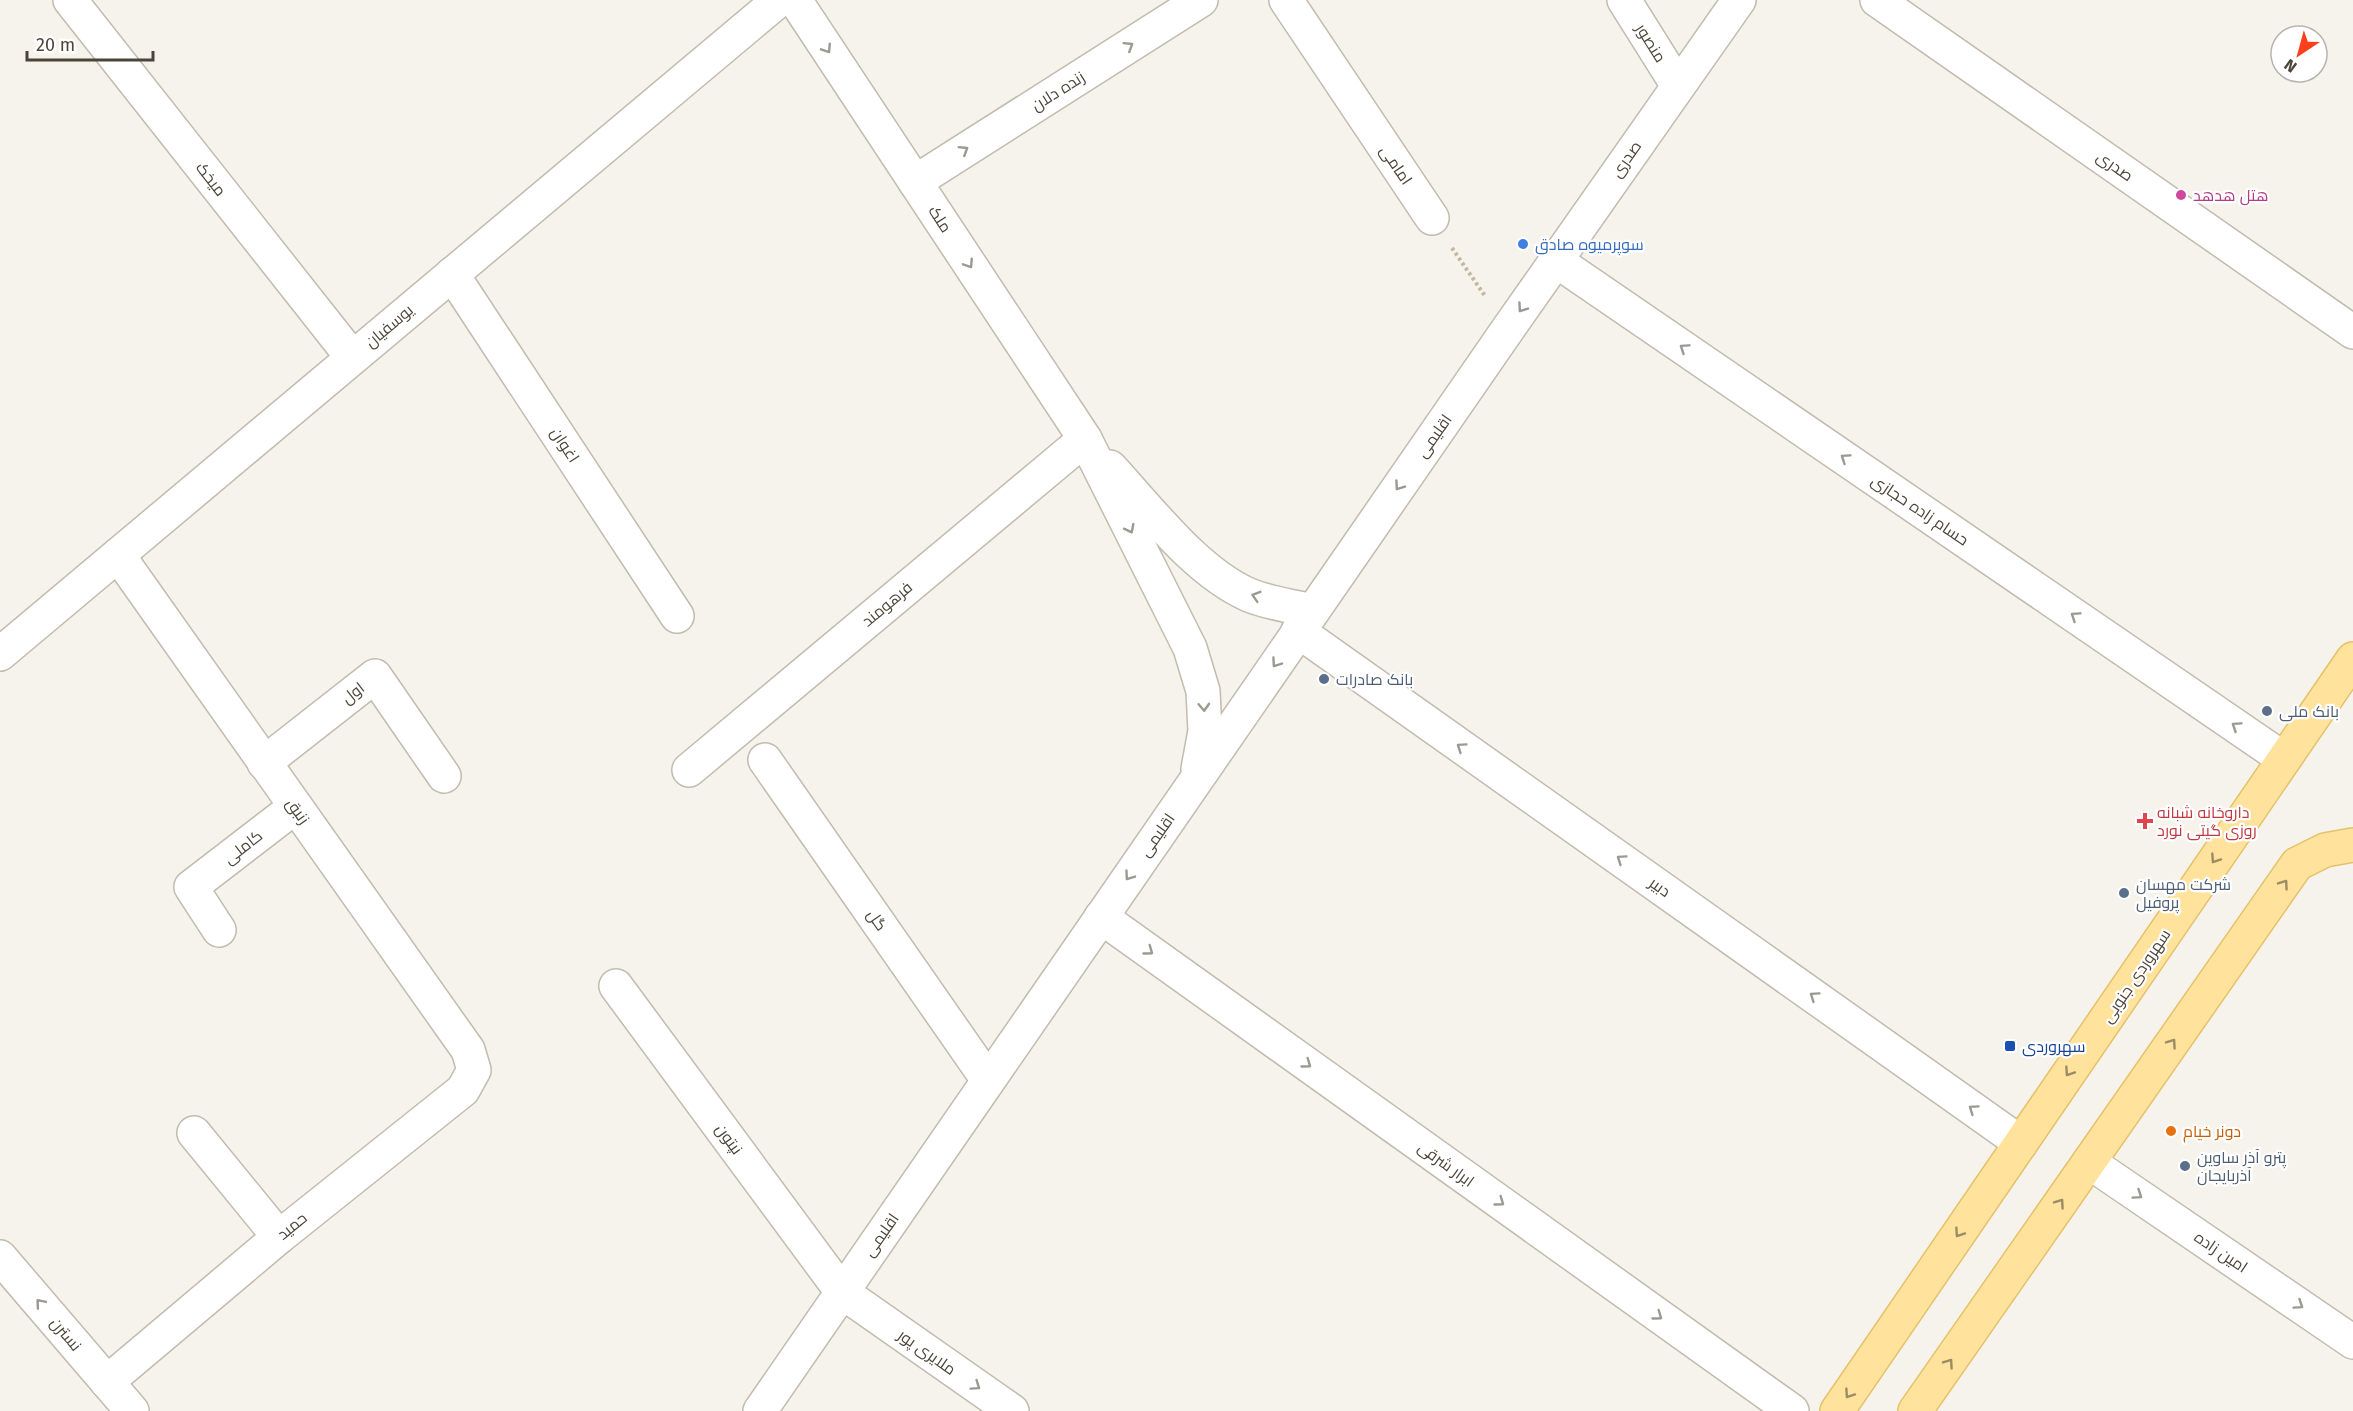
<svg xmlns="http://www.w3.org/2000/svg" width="2353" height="1411" viewBox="0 0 2353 1411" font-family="'Fira Sans',Cairo,sans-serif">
<rect width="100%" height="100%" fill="#f6f3ec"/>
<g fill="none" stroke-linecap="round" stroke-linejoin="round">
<g stroke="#c2bbae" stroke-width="36">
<g id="minor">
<path d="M70,0L352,357"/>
<path d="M795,0L1085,439L1190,648L1203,691L1205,731L1198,769"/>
<path d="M1286,0L1432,218"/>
<path d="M1624,0L1678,86"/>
<path d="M1877,0L2353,332"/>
<path d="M915,182L1201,0"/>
<path d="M1555,260L2284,759"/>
<path d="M452,274L677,616"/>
<path d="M1110,467C1149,509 1196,572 1249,595C1268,603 1292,606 1312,611"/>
<path d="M1298,631L2021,1143"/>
<path d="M0,654L779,0"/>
<path d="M765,760L988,1080"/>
<path d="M264,763L375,676L444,776"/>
<path d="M689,770L1085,439"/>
<path d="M1101,917L1792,1411"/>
<path d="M219,930L191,887L295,807"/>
<path d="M616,986L842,1292L1012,1411"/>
<path d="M194,1133L279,1237"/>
<path d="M2089,1162L2353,1342"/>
<path d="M0,1257L132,1411"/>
<path d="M107,1382L279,1237L463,1090L474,1070L468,1050L118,555"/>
<path d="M760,1411L1508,329L1739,0"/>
</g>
</g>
<g stroke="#e6c16a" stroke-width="36">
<g id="major">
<path d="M1837,1411L2353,659"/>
<path d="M1915,1411L2297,864L2325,850L2353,845"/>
</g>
</g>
<path stroke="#c4b79f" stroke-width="4" stroke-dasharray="3 3" stroke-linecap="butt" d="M1452,248L1485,296"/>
<use href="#minor" stroke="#fff" stroke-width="33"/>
<use href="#major" stroke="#ffe39c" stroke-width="33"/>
</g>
<defs><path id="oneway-chevron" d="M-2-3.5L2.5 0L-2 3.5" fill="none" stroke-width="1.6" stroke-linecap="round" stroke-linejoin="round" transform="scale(1.5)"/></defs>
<g stroke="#9c9892">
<use href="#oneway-chevron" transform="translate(1129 46) rotate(-32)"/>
<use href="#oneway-chevron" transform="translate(827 49) rotate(57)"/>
<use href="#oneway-chevron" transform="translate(964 150) rotate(-32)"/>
<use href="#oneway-chevron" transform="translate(969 264) rotate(57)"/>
<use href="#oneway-chevron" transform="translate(1522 308) rotate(125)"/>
<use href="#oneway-chevron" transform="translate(1684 348) rotate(-146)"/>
<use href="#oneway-chevron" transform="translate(1845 458) rotate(-146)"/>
<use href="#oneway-chevron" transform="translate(1399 486) rotate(125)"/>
<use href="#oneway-chevron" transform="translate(1130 529) rotate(63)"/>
<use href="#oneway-chevron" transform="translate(1256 596) rotate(-163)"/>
<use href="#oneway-chevron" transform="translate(2075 616) rotate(-146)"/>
<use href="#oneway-chevron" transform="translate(1276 663) rotate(125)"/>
<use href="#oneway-chevron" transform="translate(1204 707) rotate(87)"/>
<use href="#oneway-chevron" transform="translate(2236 726) rotate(-146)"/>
<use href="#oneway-chevron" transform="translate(1461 747) rotate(-145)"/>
<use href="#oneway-chevron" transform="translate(1621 859) rotate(-145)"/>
<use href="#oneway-chevron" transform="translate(1129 876) rotate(125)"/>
<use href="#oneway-chevron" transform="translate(1149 951) rotate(36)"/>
<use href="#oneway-chevron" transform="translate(1814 996) rotate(-145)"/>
<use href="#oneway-chevron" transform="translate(1307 1064) rotate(36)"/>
<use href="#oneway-chevron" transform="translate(1973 1109) rotate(-145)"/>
<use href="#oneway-chevron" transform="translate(2138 1195) rotate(34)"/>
<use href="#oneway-chevron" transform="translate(1500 1202) rotate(36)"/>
<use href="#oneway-chevron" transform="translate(40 1303) rotate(-130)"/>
<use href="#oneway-chevron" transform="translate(2299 1305) rotate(34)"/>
<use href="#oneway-chevron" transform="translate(1658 1316) rotate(36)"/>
<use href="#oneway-chevron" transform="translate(976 1386) rotate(35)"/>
</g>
<g stroke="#9c8c66">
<use href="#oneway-chevron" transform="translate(2215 859) rotate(124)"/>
<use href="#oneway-chevron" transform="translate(2284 884) rotate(-55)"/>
<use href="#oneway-chevron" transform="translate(2172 1043) rotate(-55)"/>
<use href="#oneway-chevron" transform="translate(2069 1072) rotate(124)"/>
<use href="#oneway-chevron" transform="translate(2060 1203) rotate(-55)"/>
<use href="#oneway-chevron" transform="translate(1959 1233) rotate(124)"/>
<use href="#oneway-chevron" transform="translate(1949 1363) rotate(-55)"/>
<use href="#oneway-chevron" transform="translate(1849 1394) rotate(124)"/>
</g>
<circle fill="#d1479c" stroke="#fff" stroke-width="2" cx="2181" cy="195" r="6"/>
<circle fill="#3f7fe0" stroke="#fff" stroke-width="2" cx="1523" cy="244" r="6"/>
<g fill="#5c6f8a" stroke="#fff" stroke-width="2">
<circle cx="1324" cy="679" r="6"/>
<circle cx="2267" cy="711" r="6"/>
<circle cx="2124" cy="893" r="6"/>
<circle cx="2185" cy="1166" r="6"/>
</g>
<path fill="#e0444e" stroke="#fff" stroke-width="2" d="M2142 812h6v6h6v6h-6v6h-6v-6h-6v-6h6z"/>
<rect fill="#1a4fb4" stroke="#fff" stroke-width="2" x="2004" y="1040" width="12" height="12" rx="3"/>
<circle fill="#e8710a" stroke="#fff" stroke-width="2" cx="2171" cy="1131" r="6"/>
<g text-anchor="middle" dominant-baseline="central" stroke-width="4.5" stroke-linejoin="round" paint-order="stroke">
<g font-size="16" fill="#4b4439" stroke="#fff">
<text transform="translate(1651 43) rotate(58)">منصور</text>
<text transform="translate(1058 91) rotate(-32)">زنده دلان</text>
<text transform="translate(1626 159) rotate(-55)">صدری</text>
<text transform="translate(1396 165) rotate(56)">امامی</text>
<text transform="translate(2115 166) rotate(35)">صدری</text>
<text transform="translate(211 179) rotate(52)">میخک</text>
<text transform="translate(940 219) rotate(57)">ملک</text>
<text transform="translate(389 326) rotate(-40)">یوسفیان</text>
<text transform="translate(1434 436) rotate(-55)">اقلیمی</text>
<text transform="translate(565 445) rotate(57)">اغوان</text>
<text transform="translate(1920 510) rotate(34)">حسام زاده حجازی</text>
<text transform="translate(887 604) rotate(-40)">فرهومند</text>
<text transform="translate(353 693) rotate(-38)">اول</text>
<text transform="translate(298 811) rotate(55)">زنبق</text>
<text transform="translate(1157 835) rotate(-55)">اقلیمی</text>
<text transform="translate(243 847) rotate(-38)">کاملی</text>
<text transform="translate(1660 887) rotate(35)">دبیر</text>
<text transform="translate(877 920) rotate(55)">گل</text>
<text transform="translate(2136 976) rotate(-56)">سهروردی جنوبی</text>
<text transform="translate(729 1139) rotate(54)">نپتون</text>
<text transform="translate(1446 1164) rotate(36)">ابرار شرقی</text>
<text transform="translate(292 1226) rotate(-39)">حمید</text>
<text transform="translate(881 1235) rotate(-55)">اقلیمی</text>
<text transform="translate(2221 1252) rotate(34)">امین زاده</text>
<text transform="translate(66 1334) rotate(50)">نسترن</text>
<text transform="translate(927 1352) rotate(35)">ملایری پور</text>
</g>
<g font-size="16" fill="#b23c85" stroke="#fff" text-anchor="start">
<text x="2193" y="195">هتل هدهد</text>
</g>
<g font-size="16" fill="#366cbe" stroke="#fff" text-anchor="start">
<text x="1535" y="244">سوپرمیوه صادق</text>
</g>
<g font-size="16" fill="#4e5e75" stroke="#fff" text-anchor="start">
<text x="1336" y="679">بانک صادرات</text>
<text x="2279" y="711">بانک ملی</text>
<text x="2136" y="884">شرکت مهسان<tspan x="2136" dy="18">پروفیل</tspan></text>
<text x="2197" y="1157">پترو آذر ساوین<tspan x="2197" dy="18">آذربایجان</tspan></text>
</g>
<g font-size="16" fill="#be3a42" stroke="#fff" text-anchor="start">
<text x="2157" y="812">داروخانه شبانه<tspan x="2157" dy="18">روزی گیتی نورد</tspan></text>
</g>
<g font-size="16" fill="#164399" stroke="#fff" text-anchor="start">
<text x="2022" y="1046">سهروردی</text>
</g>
<g font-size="16" fill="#c56008" stroke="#fff" text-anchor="start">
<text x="2183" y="1131">دونر خیام</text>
</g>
</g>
<g transform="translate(2299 54) rotate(216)"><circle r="28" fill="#ffffff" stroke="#b7b4b0" stroke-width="1.5"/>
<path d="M0-4.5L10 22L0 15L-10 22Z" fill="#fc3f1d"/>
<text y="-9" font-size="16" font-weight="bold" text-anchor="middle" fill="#4b4439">N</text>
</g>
<path d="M27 51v9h126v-9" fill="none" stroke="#4b4439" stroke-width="3"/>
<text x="36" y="51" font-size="18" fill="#4b4439" stroke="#ffffff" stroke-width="4.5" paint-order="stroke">20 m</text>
</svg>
